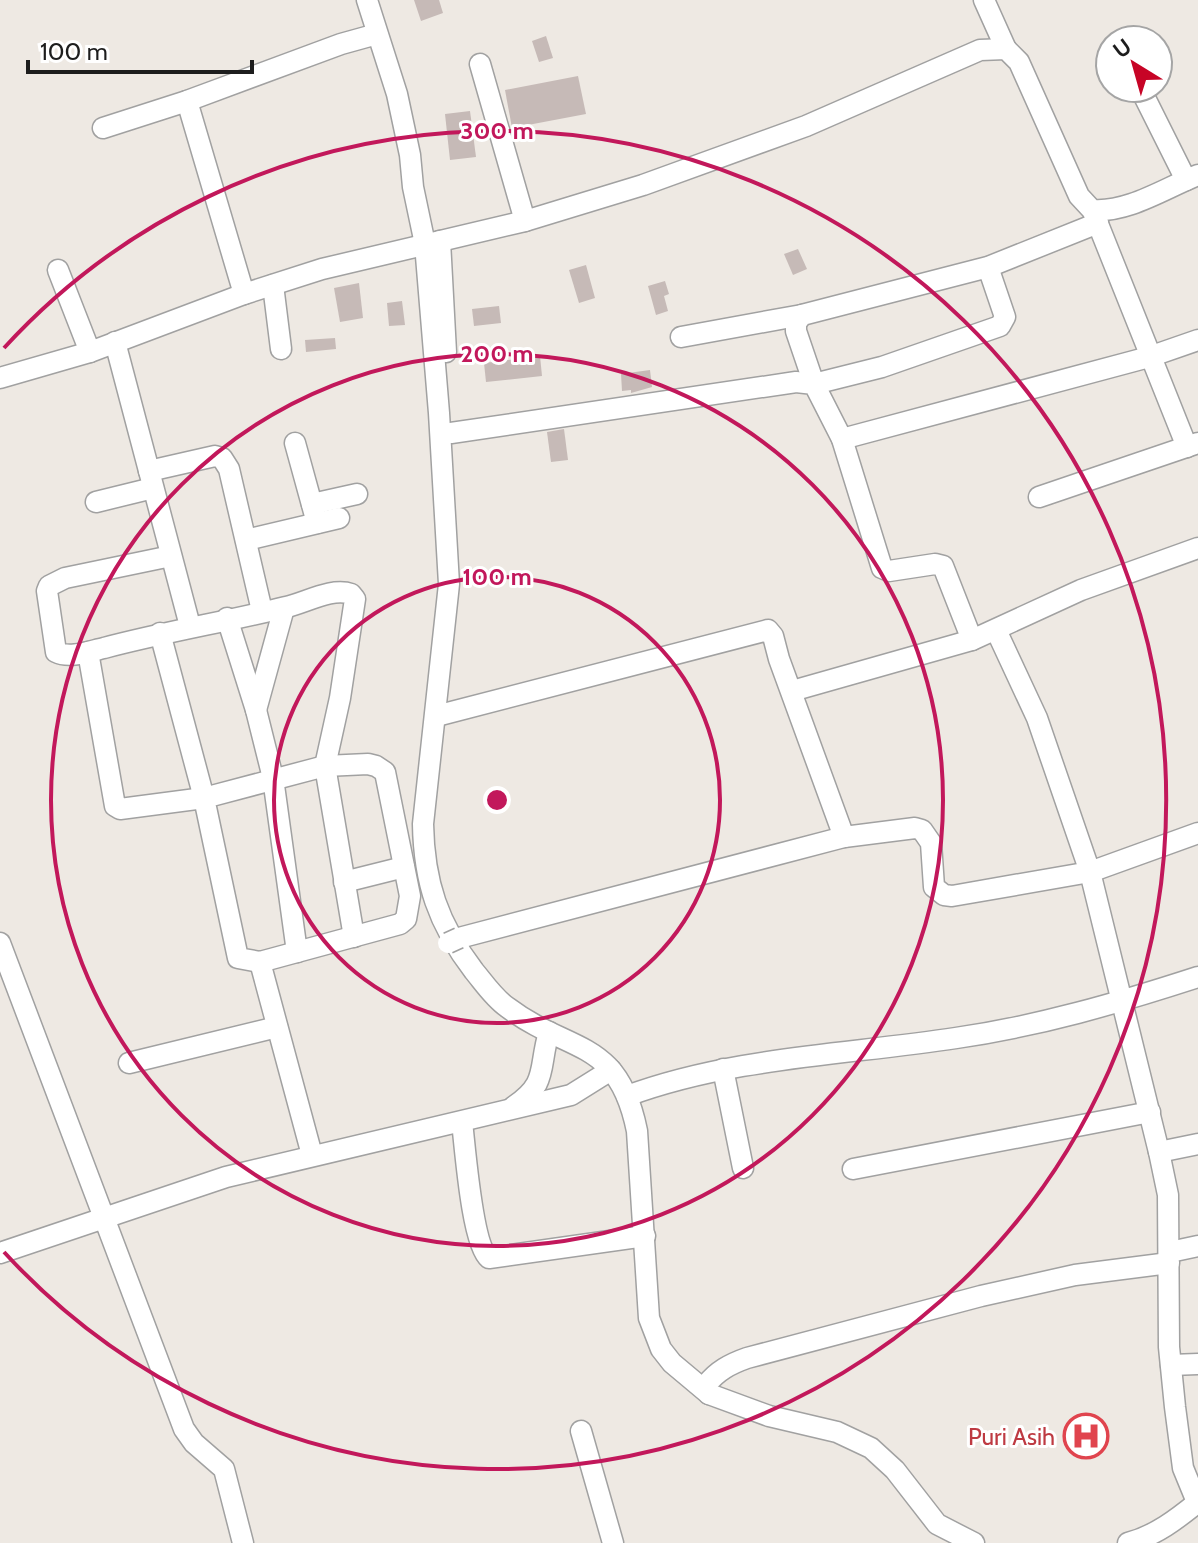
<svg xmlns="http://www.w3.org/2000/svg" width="1198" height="1543" viewBox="0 0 1198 1543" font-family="Cabin,sans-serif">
<rect width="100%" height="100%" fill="#eee9e3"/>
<g fill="#c6bab7">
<path d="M414,0H439L443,13L421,21Z"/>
<path d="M546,36L553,58L539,62L532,41Z"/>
<path d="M578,76L586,114L512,128L505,90Z"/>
<path d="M470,111L476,157L450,160L445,114Z"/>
<path d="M798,249L807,269L793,275L784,254Z"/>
<path d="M586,265L595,298L579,303L569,270Z"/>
<path d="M665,281L669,294L664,296L668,311L656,315L648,286Z"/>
<path d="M359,283L363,318L340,322L334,288Z"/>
<path d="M402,301L405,325L389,326L387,303Z"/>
<path d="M499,306L501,323L474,326L472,309Z"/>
<path d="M335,338L336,349L306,352L305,340Z"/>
<path d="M540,356L542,376L486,382L484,363Z"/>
<path d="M650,370L652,387L631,393V390L622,391L621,374Z"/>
<path d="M564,429L568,460L551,462L547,432Z"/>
</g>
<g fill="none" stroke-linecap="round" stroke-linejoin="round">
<g stroke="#a1a1a1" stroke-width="23">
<g id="minor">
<path d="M367,0L397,94L410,155L413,187L425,244L439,413L449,584L423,824C424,882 438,924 474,971C484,983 494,998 507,1007C569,1054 618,1037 637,1131L649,1318L661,1349L672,1363L709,1394L769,1416L837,1432L871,1448L895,1470L937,1524L974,1543"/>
<path d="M984,0L1006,49"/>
<path d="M480,64L525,221"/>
<path d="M1140,88L1186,180"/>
<path d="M187,101L244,294"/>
<path d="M103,128L187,101L341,44L377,34"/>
<path d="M1094,214L1187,447"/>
<path d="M440,241L446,352"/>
<path d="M988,267L1005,317L1000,326L882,367L814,384L796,331V323L802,315L988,267L1098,223"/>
<path d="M58,270L90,352"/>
<path d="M273,285L281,349"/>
<path d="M681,337L802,315"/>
<path d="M115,342L190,626"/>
<path d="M0,378L90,352L244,294L322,269L525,221L643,185L806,126L980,50L1006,49L1019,62L1079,196L1092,210C1128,213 1165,188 1198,175"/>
<path d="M451,433L796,382L814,384L842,439L882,568L889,571L935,564L943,566L972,640"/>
<path d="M842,439L1149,357L1198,340"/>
<path d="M295,443L317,523"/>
<path d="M149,471L215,456L222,458L229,469L262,611"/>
<path d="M1039,497L1198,443"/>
<path d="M96,502L153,488"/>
<path d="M312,504L357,494"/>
<path d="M246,540L339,518"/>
<path d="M171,556L65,578L49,586L47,591L56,652C70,659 90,651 104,648C164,632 225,622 286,607C305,603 332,587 351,594L355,599L340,698L325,766L354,937"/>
<path d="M227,618L256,710L273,778L297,952"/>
<path d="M996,630L1037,718L1090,872L1159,1152L1168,1195L1169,1347L1175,1407L1183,1468L1197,1502"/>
<path d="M88,652L115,806L120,809L204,798L160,633"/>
<path d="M792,691L972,640L1081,590L1198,548"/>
<path d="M256,710L284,608"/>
<path d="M440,715L768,630L773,636L779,659L844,837"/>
<path d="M368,764L376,766L385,772L410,896L406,919L400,924L260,962L238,958L204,798L325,766Z"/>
<path d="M344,882L404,867"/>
<path d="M459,938L844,837L915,828L922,830L931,843L934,887L944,895L952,896L1090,872L1198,833"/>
<path d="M0,943L184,1429L194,1443L224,1469L243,1543"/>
<path d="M260,962L312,1155"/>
<path d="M129,1063L277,1027"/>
<path d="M723,1069L743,1168"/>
<path d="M627,1096C733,1057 845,1055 956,1038C1039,1026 1118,1003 1198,977"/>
<path d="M513,1107C549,1083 538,1069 549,1032"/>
<path d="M462,1122C465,1146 472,1245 489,1258L645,1236"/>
<path d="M1159,1152L1198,1144"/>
<path d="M853,1169L1150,1112"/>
<path d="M1170,1252L1198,1246"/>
<path d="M0,1253L226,1177L571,1095L611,1070"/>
<path d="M1171,1365L1198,1364"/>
<path d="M709,1394L706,1385C717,1371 730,1364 747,1358L981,1296L1075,1275L1169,1263"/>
<path d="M581,1431L613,1543"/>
<path d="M1128,1543C1155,1536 1177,1519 1198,1502"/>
</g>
</g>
<use href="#minor" stroke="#fff" stroke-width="20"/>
<g stroke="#a1a1a1" stroke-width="23" stroke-linecap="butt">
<path id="minor-bridge" d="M448,943L459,938"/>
</g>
<use href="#minor-bridge" stroke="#fff" stroke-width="20"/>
</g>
<g fill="none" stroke="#c2185b" stroke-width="4">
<circle cx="497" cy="800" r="223"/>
<circle cx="497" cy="800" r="446"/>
<path d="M4 348A669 669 0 1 1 4 1252"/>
</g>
<defs>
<g id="hospital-ring" transform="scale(2.3)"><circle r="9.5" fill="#fff" stroke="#e0444e" stroke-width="1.5"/><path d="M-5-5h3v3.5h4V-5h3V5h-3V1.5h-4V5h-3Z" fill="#e0444e"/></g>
</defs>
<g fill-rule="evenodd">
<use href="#hospital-ring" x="1086" y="1436"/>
</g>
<g text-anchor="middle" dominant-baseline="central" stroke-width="6" stroke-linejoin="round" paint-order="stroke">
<g font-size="24" fill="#be3a42" stroke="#fff" text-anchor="end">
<text x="1055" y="1436">Puri Asih</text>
</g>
</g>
<circle cx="497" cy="800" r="12" fill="#c2185b" stroke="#fff" stroke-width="4"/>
<g font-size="24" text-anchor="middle" font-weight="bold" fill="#c2185b" stroke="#fff" stroke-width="6" stroke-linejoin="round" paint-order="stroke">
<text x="497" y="139">300 m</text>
<text x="497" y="362">200 m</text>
<text x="497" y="585">100 m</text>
</g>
<g transform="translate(1134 64) rotate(323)"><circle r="38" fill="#ffffff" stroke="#a5a5a5" stroke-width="2"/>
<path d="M0-6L14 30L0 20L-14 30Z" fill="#c70426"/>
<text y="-12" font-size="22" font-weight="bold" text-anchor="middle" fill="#1d1d1d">U</text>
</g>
<path d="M28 60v12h224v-12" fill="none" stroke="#1d1d1d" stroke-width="4"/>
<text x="40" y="60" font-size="24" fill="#1d1d1d" stroke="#ffffff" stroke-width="6" paint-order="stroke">100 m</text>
</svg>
